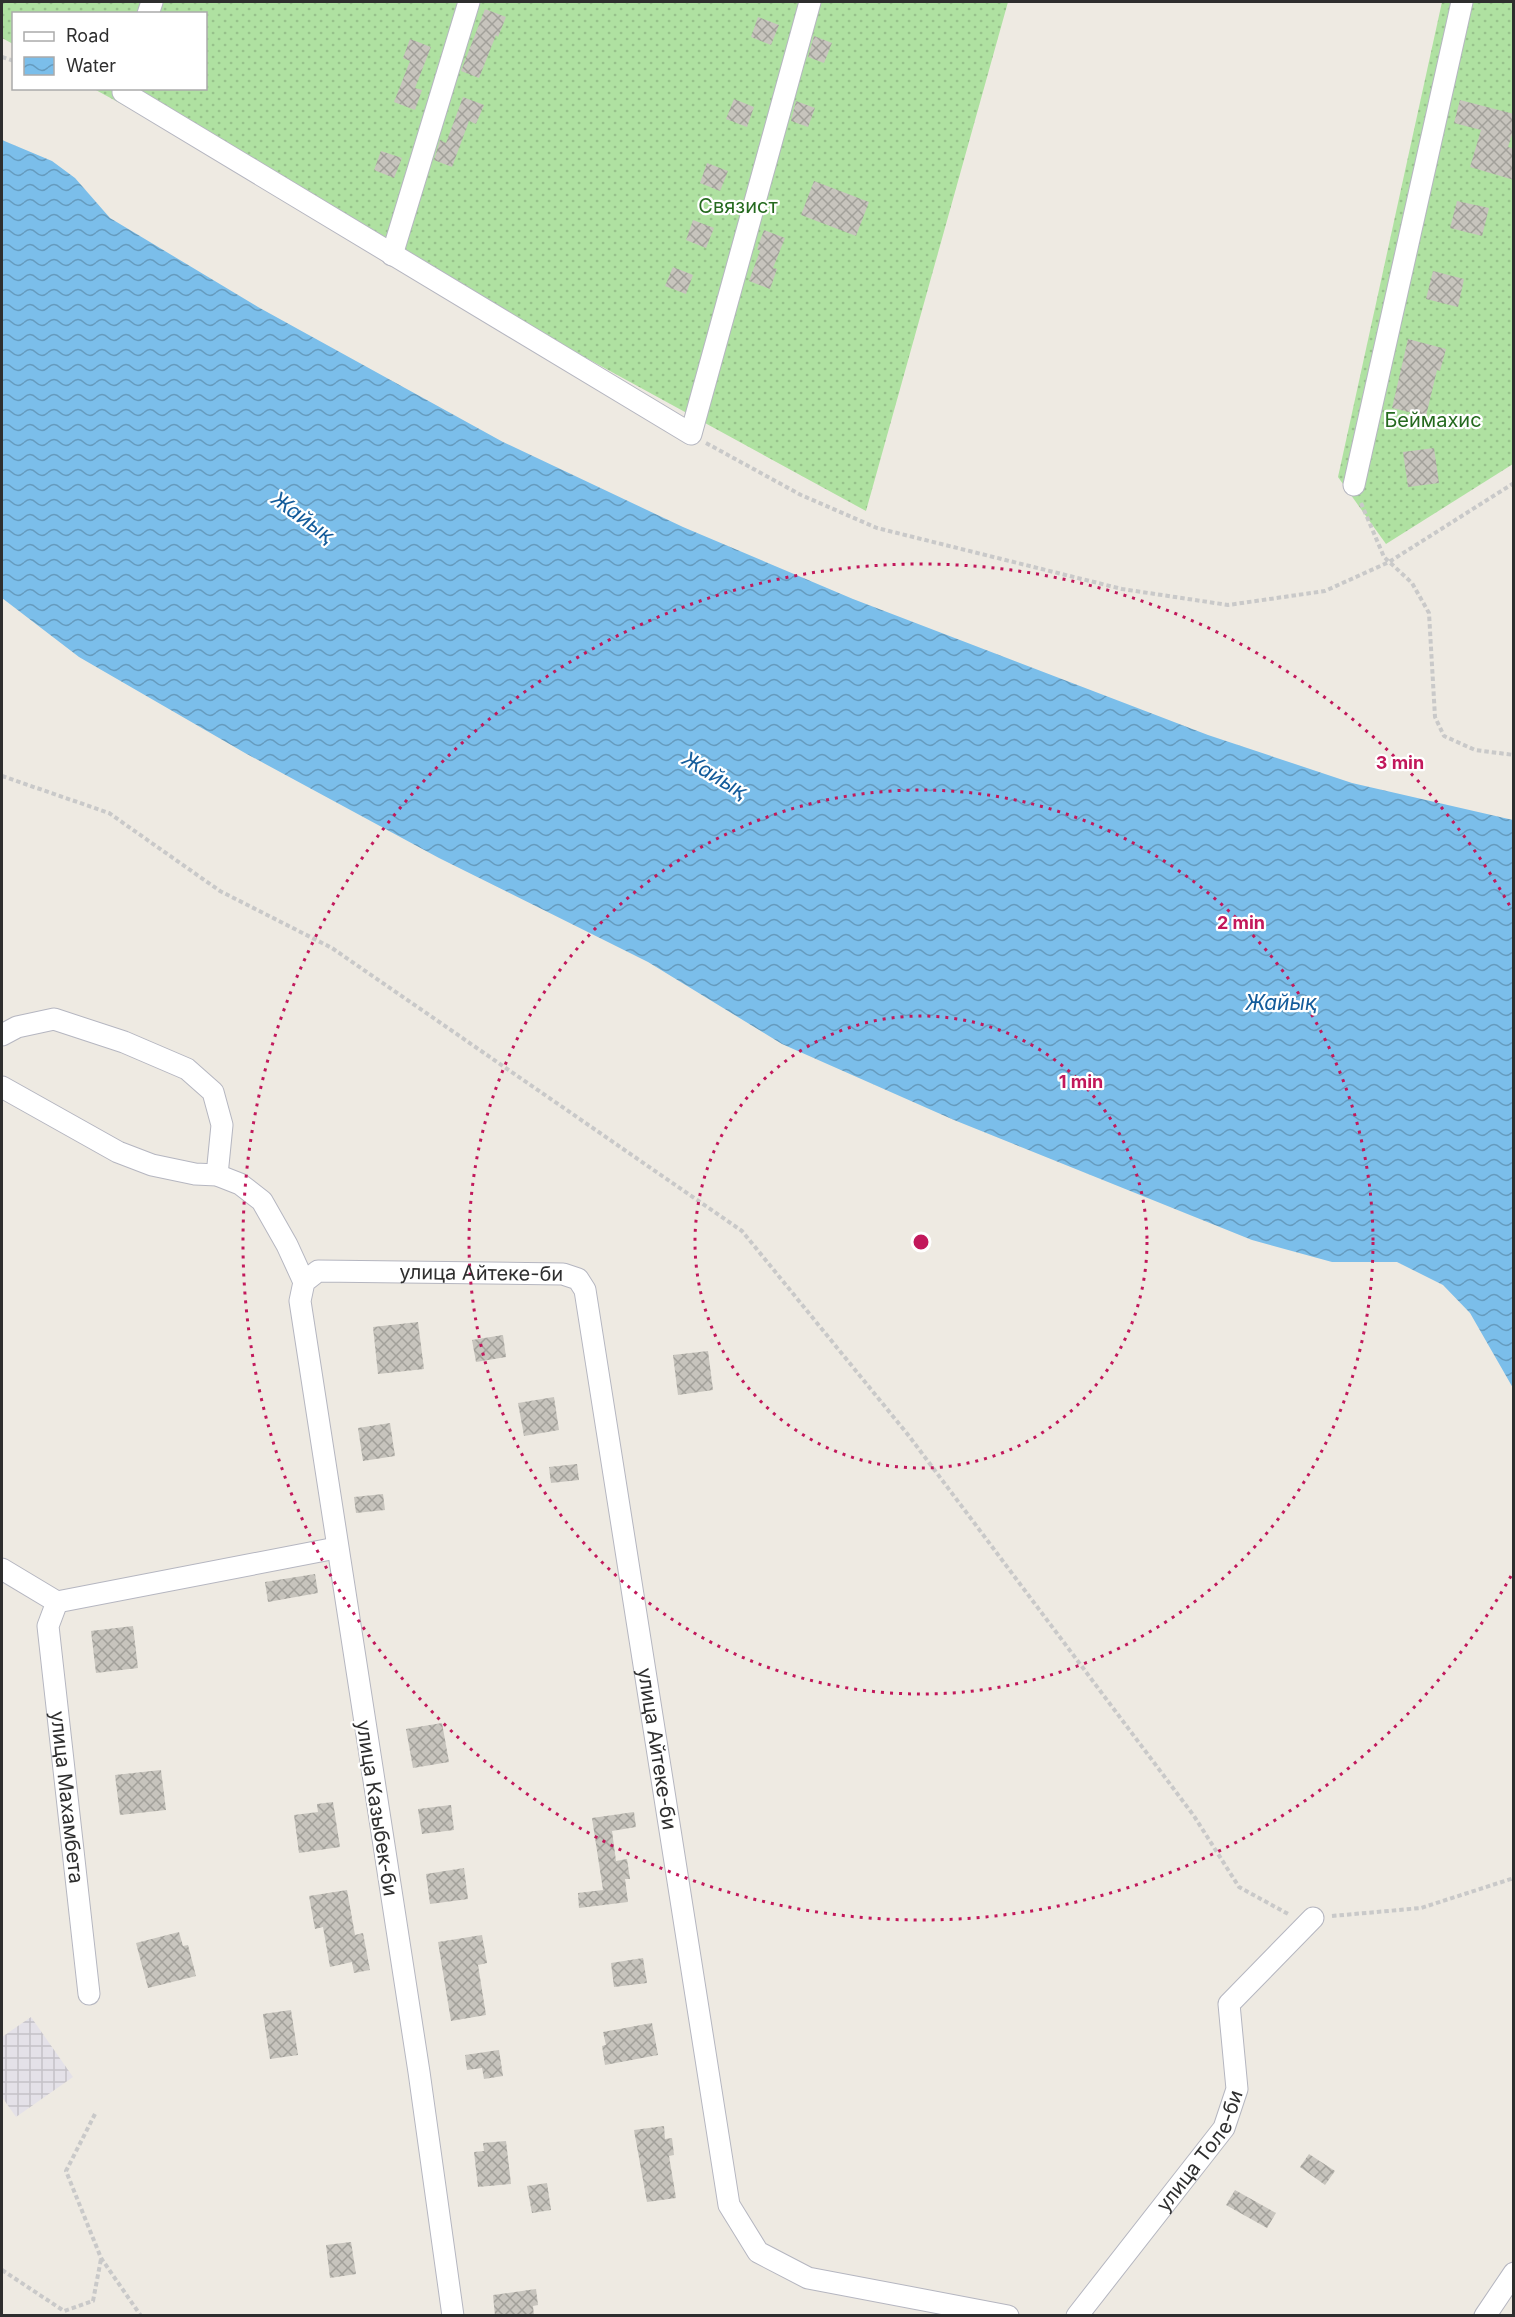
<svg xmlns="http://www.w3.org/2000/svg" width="1515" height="2317" viewBox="0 0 1515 2317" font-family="Inter,sans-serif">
<defs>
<pattern id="industrial-grid" width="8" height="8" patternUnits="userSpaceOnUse" patternTransform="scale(1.5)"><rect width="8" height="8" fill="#e4e1e8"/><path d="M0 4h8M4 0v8" fill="none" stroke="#c4c1c7"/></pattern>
<pattern id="garden-dots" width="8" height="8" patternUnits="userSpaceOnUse" patternTransform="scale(1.5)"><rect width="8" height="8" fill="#afe1a1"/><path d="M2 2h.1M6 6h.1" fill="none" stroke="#97c18b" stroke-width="1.8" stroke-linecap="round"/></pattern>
<pattern id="water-waves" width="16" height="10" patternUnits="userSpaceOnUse" patternTransform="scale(1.5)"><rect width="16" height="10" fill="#7bbeea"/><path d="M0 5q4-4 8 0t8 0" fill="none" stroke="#659bbe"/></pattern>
<pattern id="building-cross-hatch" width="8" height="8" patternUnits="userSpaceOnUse" patternTransform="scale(1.5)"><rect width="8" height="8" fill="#c7c4bd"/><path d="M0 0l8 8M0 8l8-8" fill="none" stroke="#a2a09a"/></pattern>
</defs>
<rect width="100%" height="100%" fill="#eeeae2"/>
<path fill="url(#industrial-grid)" d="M31,2017L73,2077L16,2117L2,2097V2037Z"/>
<g fill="url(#garden-dots)">
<path d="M2,2H1008L866,511L94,89L206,88V14H14L13,44L2,38Z"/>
<path d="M1442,2H1513V464L1386,544L1338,477Z"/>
</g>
<path fill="url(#water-waves)" d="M2,140L52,161L75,178L110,218L258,307L503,442L683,527L853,599L1208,735L1352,783L1513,820V1388L1470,1313L1443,1285L1397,1262H1332L1252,1240L954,1120L782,1044L648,962L439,858L245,753L79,657L2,598Z"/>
<g fill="url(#building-cross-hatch)">
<path d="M485,9L506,17L498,37L496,35L479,78L461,71Z"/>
<path d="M758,17L779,25L771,45L751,37Z"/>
<path d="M814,36L832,43L824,63L808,57Z"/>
<path d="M410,39L431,47L415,88L422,90L415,110L394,102L410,61L403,58Z"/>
<path d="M463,97L484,105L476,124L469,121L452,167L434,160L440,140L446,143Z"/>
<path d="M734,99L754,107L747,127L726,119Z"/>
<path d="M1460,100L1514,114V128L1508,147L1514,149V180L1470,167L1481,130L1454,123Z"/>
<path d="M796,101L815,108L808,127L791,121Z"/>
<path d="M381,151L402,158L394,178L374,170Z"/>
<path d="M707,163L728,171L720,191L700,183Z"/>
<path d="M814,181L869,202L856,236L801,215Z"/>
<path d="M1457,201L1489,208L1482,236L1450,228Z"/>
<path d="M693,220L714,228L706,248L686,240Z"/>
<path d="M764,230L785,238L773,268L777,269L770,289L749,281L760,251L757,249Z"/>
<path d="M673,267L693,275L686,294L665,286Z"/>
<path d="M1433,271L1464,279L1458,307L1426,299Z"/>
<path d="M1408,339L1446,349L1440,371L1437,370L1426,416L1392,408Z"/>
<path d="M1434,448L1439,483L1408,487L1403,452Z"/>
<path d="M418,1322L424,1369L378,1374L373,1327Z"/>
<path d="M503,1335L506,1357L476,1362L472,1340Z"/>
<path d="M708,1351L713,1390L678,1395L673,1355Z"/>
<path d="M554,1397L559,1430L524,1436L518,1403Z"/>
<path d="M390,1423L395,1456L363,1461L358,1428Z"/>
<path d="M577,1464L579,1480L551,1483L549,1467Z"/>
<path d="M383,1494L385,1510L356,1513L354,1497Z"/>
<path d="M315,1574L318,1593L268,1602L265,1582Z"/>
<path d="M133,1626L138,1668L96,1673L91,1631Z"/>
<path d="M442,1723L449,1762L413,1768L406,1729Z"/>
<path d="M161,1770L166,1810L120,1815L115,1775Z"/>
<path d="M333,1802L340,1847L299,1853L294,1815L318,1812L317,1804Z"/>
<path d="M451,1805L454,1830L422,1834L418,1809Z"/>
<path d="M634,1812L636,1827L612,1831L616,1861L627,1859L630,1879H625L628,1902L579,1908L578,1893L603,1890L592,1818Z"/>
<path d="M464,1868L468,1899L430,1904L426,1874Z"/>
<path d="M347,1890L355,1935L363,1933L370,1970L354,1973L352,1962L330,1967L323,1927L315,1929L309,1896Z"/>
<path d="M179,1932L183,1946L188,1945L196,1976L148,1988L136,1943Z"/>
<path d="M482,1935L487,1963L478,1965L486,2015L451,2021L438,1942Z"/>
<path d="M643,1958L647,1983L614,1987L611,1963Z"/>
<path d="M291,2010L298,2055L270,2059L263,2014Z"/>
<path d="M652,2023L658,2055L605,2065L602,2046L606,2045L603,2032Z"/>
<path d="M499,2050L503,2076L484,2079L482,2068L467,2070L465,2055Z"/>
<path d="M664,2126L665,2139L672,2138L674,2155L669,2156L676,2198L647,2202L634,2130Z"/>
<path d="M506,2141L511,2184L478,2187L474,2152L484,2151L483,2143Z"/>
<path d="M1309,2154L1335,2171L1325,2185L1300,2167Z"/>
<path d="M547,2183L551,2210L532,2213L527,2186Z"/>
<path d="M1235,2190L1276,2213L1267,2228L1226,2205Z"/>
<path d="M351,2242L356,2274L330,2278L326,2245Z"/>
<path d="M536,2289L538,2305L533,2306L534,2316H495L493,2295Z"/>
</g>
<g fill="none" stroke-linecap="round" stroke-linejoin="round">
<g stroke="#b5b6c0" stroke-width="23">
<g id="minor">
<path d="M148,14L152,2"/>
<path d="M124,88L123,92L691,434L810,2"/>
<path d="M392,255L469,2"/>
<path d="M1354,485L1462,2"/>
<path d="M2,1035L17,1027L54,1019L124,1042L187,1069L213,1092L222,1125L217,1175"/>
<path d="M2,1087L118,1152L152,1165L195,1174L217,1175L240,1184L262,1201L287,1245L304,1282"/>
<path d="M2,1569L57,1602L336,1548"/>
<path id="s1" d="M57,1602L48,1626L89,1994"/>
<path id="s2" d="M453,2316L419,2072L300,1301L304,1282L318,1271L563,1274L578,1279L585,1290L729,2205L758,2252L808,2278L1008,2316"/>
<path id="s3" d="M1077,2316L1224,2128L1237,2089L1229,2004L1313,1918"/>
<path d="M1485,2316L1514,2273"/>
</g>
</g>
<g stroke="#c9c9c9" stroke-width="4" stroke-dasharray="4.5 3" stroke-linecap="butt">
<path d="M2,57L14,61"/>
<path d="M706,443L801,495L877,528L1122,589L1228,605L1325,591L1389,562L1514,483"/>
<path d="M1361,503L1384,557L1412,583L1429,613L1435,717L1444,736L1475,750L1514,755"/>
<path d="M2,776L109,813L220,891L332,948L742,1231L909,1436L1194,1816L1239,1887L1290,1915"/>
<path d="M1332,1916L1421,1908L1514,1878"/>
<path d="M95,2114L66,2171L101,2258L141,2316"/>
<path d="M2,2270L64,2311L93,2301L101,2259"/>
</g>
<use href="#minor" stroke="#fff" stroke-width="21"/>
</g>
<g fill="none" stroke="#c2185b" stroke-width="3" stroke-dasharray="3 6">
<circle cx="921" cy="1242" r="226"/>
<circle cx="921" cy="1242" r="452"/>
<path d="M1511 1576A678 678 0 1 1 1511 908"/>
</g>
<g text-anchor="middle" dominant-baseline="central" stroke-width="4.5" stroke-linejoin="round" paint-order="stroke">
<g font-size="20" fill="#256a1f" stroke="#fff">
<text x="738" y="206">Связист</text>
<text x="1433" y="420">Беймахис</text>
</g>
<g font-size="20" fill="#2e2e2e" stroke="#fff">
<text stroke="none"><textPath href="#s2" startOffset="1227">улица Айтеке-би</textPath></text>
<text stroke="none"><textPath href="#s2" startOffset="1802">улица Айтеке-би</textPath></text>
<text stroke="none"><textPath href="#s1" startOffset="198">улица Махамбета</textPath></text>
<text transform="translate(377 1808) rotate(81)">улица Казыбек-би</text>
<text stroke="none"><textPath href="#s3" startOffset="207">улица Толе-би</textPath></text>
</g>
<g font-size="21" font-style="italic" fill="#145c9b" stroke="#fff">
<text transform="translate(303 517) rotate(36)">Жайық</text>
<text transform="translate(715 775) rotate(31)">Жайық</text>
<text x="1281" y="1002">Жайық</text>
</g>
</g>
<circle cx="921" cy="1242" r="9" fill="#c2185b" stroke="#fff" stroke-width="3"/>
<g font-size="18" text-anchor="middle" font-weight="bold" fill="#c2185b" stroke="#fff" stroke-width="4.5" stroke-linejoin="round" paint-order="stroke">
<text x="1400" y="769">3 min</text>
<text x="1241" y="929">2 min</text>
<text x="1081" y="1088">1 min</text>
</g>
<rect width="1515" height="2317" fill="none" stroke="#2e2e2e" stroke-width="6"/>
<rect x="12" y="12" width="195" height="78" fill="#ffffff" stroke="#ababab" stroke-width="1.5"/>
<rect x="24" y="32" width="30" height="9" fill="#ffffff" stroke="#ababab" stroke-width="1.5"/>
<text x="66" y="42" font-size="18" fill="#2e2e2e">Road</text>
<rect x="24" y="57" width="30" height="18" fill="url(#water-waves)" stroke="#ababab" stroke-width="1.5"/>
<text x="66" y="72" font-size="18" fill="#2e2e2e">Water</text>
</svg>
